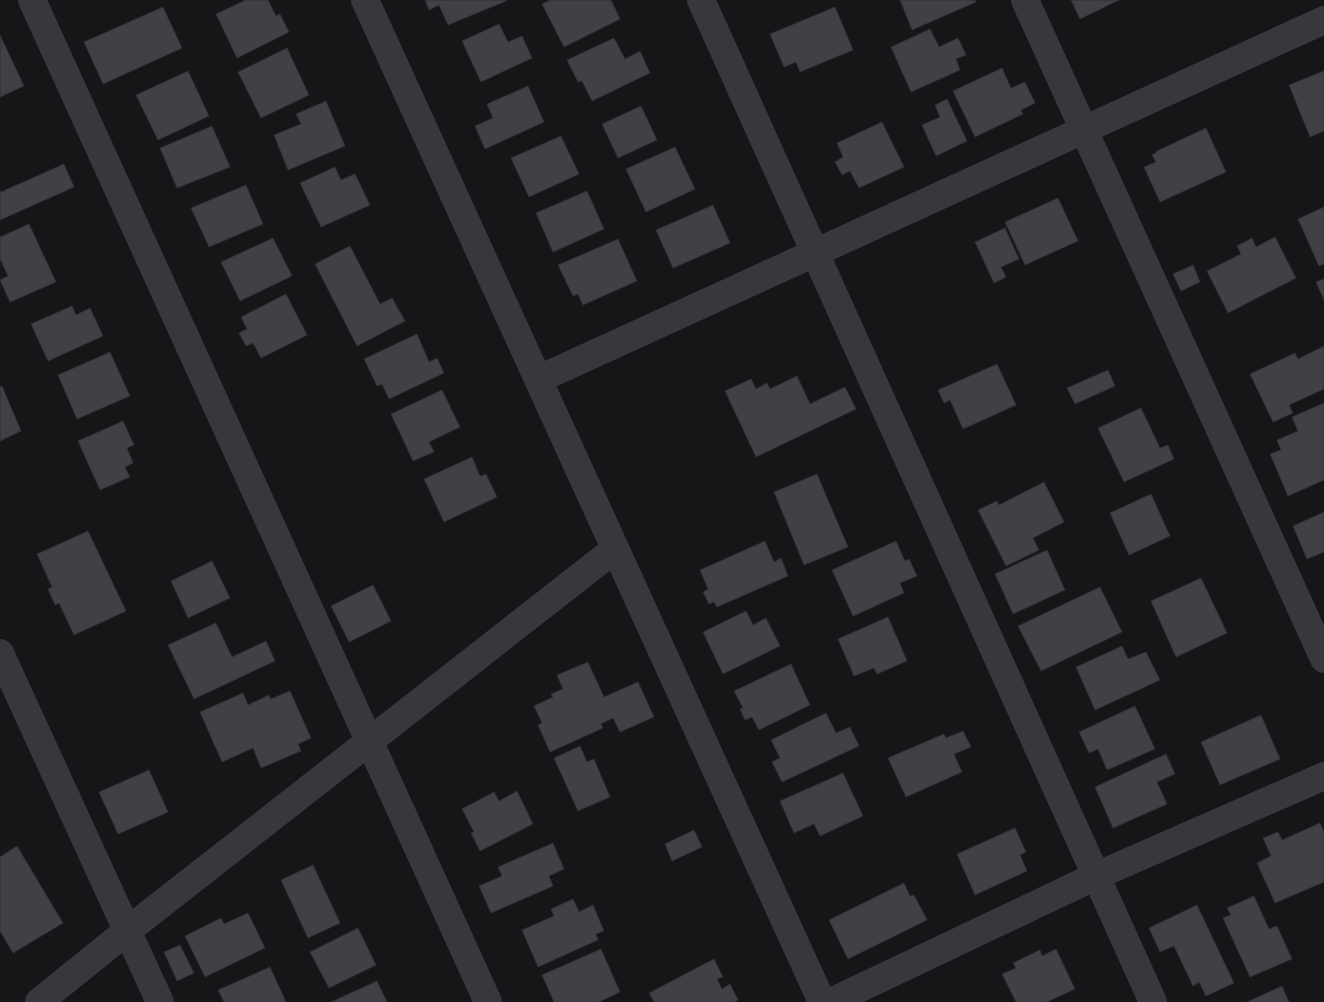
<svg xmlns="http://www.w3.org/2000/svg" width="1324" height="1002" viewBox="0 0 1324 1002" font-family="Signika,sans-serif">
<rect width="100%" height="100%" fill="#161618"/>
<g fill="#404145" stroke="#303034">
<path d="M246,0H268L276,16L280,14L289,32L237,58L216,14Z"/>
<path d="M425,0H506V1L448,25L439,5L429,10Z"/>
<path d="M550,0H611L620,19L564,47L542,4Z"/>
<path d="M900,0H975L976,2L912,30Z"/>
<path d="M1071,0H1119L1080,19Z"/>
<path d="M163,7L182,48L103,84L84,42Z"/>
<path d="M835,7L853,50L800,72L796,62L784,67L770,34Z"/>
<path d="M499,24L508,42L522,36L532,58L481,82L462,41Z"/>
<path d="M930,29L939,47L958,38L966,55L956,59L960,70L911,92L891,47Z"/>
<path d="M0,35L24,86L0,97Z"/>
<path d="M614,38L625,59L640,51L650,73L592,101L582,81L578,82L567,60Z"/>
<path d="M287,48L309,95L261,118L238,72Z"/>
<path d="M1002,68L1011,88L1025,82L1035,103L1021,110L1023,114L975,137L953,91Z"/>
<path d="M188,71L209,116L158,140L136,95Z"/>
<path d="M1324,71V131L1310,137L1289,85Z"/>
<path d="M528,86L544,122L485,149L475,126L493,118L487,104Z"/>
<path d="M947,99L967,141L936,156L922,125L940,117L935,105Z"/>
<path d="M326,101L345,146L288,170L274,135L301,124L296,114Z"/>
<path d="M641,106L657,140L618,158L602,124Z"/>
<path d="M882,122L904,167L859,188L850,171L842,175L835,162L843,157L837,143Z"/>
<path d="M212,126L230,167L177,188L160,148Z"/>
<path d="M1206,128L1226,172L1160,202L1144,167L1156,162L1152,155L1156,153L1155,152Z"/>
<path d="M561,136L579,174L529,197L511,158Z"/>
<path d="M675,147L695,189L646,212L626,169Z"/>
<path d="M64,164L74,187L0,220V190L1,192Z"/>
<path d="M335,167L341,180L355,174L370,205L321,227L300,183Z"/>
<path d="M246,185L263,224L209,247L191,208Z"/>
<path d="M587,191L604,229L553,252L536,213Z"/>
<path d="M1058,198L1078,241L1025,265L1005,222Z"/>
<path d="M713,205L730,243L673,268L656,230Z"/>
<path d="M1324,207V264L1319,266L1298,219Z"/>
<path d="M29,224L56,282L10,302L0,280L8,276L0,259V237Z"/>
<path d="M1005,228L1019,259L1001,267L1006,277L994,283L975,242Z"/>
<path d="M1275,237L1296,278L1228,313L1207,271L1241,254L1237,246L1252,238L1256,247Z"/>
<path d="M273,238L292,276L240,301L221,262Z"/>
<path d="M618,239L637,281L583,305L578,294L573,296L558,265Z"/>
<path d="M350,246L380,304L392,298L405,321L357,346L315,264Z"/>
<path d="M1193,265L1200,282L1181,291L1173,274Z"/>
<path d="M1324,279V300L1316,282Z"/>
<path d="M286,294L307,335L261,358L253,343L246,346L239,333L247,329L241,317Z"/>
<path d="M72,306L76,315L90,308L103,336L48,361L31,324Z"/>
<path d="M417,334L429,362L437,358L444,373L389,399L382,384L377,386L364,359Z"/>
<path d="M1324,346V389L1289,405L1293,413L1273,422L1250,374L1295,353L1298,359Z"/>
<path d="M110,352L130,396L77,419L58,375Z"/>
<path d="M997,364L1016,405L963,429L950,400L944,403L938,390Z"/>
<path d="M1108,370L1115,386L1075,404L1067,388Z"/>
<path d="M797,376L810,404L845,387L856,409L756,457L725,391L751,379L756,389L767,383L770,389Z"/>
<path d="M2,386L21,431L0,441V387Z"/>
<path d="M442,390L460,427L429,442L434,452L413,461L391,414Z"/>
<path d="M1324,403V480L1288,496L1270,454L1281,450L1277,440L1298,431L1292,417Z"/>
<path d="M1141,408L1160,448L1168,445L1174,459L1124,482L1098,428Z"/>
<path d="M123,421L134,445L127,448L133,463L125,467L130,477L100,490L78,441Z"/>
<path d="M472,457L480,476L486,474L497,497L444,522L424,479Z"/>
<path d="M817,474L848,547L804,565L774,492Z"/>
<path d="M1044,482L1064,522L1033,538L1039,550L1006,566L978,510L997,501L999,505Z"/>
<path d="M1151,494L1170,536L1129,555L1110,513Z"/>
<path d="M1324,512V552L1307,559L1293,526Z"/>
<path d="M88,531L126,611L74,635L59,603L55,605L48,589L52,587L37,554Z"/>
<path d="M765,541L774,562L781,558L788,576L717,607L714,602L709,604L703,592L708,589L700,570Z"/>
<path d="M896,541L905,561L909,559L917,576L900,583L904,593L853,616L832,570Z"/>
<path d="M1047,550L1065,590L1013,614L995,574Z"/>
<path d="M212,561L230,598L188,618L171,581Z"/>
<path d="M1201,578L1227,633L1176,657L1151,601Z"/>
<path d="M373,585L391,621L349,642L331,606Z"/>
<path d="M1100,587L1122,632L1041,671L1018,626Z"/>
<path d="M746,611L753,625L766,618L780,646L723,674L703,632Z"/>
<path d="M888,617L907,661L877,674L874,668L854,676L838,639Z"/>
<path d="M216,623L232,657L266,641L275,661L194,699L168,645Z"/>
<path d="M1122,646L1128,659L1146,652L1160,680L1095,710L1076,667Z"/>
<path d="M588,662L604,697L638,682L654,717L620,732L613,718L601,724L603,728L550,752L538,725L542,723L534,706L553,697L551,694L563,689L557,675Z"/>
<path d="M791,664L810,705L759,730L752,717L745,720L740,709L743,708L734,691Z"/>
<path d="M290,691L311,738L298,744L301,751L261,768L253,748L222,762L200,712L243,693L248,705L269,695L271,699Z"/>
<path d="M1135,706L1155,749L1107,770L1098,749L1089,753L1079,732Z"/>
<path d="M826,713L836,733L850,727L859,746L782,782L772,762L780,758L771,740Z"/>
<path d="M1261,715L1280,759L1220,785L1201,742Z"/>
<path d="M963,731L971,747L954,754L962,772L906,797L888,758L944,734L946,738Z"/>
<path d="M580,746L587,762L594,759L610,797L578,811L554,758Z"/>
<path d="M1166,754L1175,774L1157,782L1167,804L1113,828L1095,787Z"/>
<path d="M149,770L168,812L118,834L99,792Z"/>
<path d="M843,773L863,816L820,836L814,824L794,833L780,801Z"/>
<path d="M517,791L533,824L480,851L471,833L474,832L462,809L494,792L499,801Z"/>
<path d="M1320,823L1324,832V882L1275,903L1257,863L1271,856L1263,838L1278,832L1282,840Z"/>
<path d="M1015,828L1026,852L1020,855L1027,871L975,895L957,854Z"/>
<path d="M694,830L702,847L672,861L665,844Z"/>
<path d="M553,843L564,869L549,876L553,886L491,913L479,886L502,876L498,867Z"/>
<path d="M17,846L63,923L13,953L0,931V857Z"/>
<path d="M313,865L340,923L308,938L281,880Z"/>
<path d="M904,883L910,896L914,895L927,920L848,959L829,920Z"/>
<path d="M1254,896L1269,929L1277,926L1292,959L1250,977L1223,918L1231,915L1227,908Z"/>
<path d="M573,899L579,912L593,905L604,931L596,934L598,940L538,967L522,930L554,916L551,909Z"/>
<path d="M1197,905L1234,983L1206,996L1199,982L1193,986L1174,946L1160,952L1149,928Z"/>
<path d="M248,913L265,948L205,977L185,936L221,918L224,924Z"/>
<path d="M358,928L376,965L329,988L310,952Z"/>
<path d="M180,945L194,973L177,981L164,952Z"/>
<path d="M601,949L620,992L599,1002H554L542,975Z"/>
<path d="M1056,949L1075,989L1047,1002H1016L1002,974L1016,968L1013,963L1040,950L1042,956Z"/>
<path d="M714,959L723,977L717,979L722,989L730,984L738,1000L734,1002H654L649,993Z"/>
<path d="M270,967L286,1002H224L218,990Z"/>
<path d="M377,981L387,1002H331Z"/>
<path d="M1282,986L1289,1002H1247Z"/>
</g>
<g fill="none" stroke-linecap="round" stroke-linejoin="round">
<g stroke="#37383d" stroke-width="28">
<path d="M32,0L488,1002"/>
<path d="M365,0L822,1002"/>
<path d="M701,0L1153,1002"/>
<path d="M1025,0L1324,659"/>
<path d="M539,379L1324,20"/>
<path d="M0,653L160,1002"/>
<path d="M39,1002L127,931L615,549"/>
<path d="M831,1002L1096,876L1324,776"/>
</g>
</g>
</svg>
